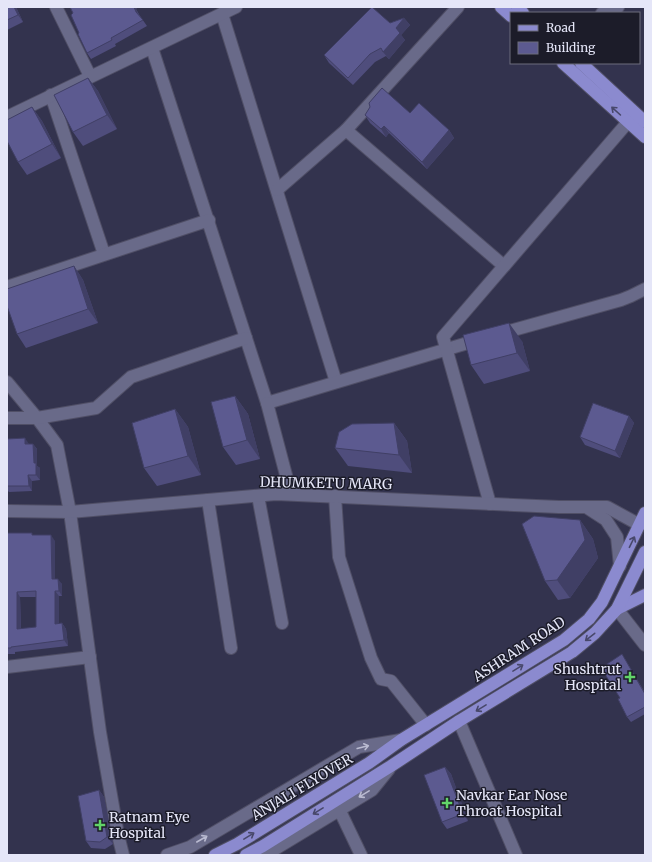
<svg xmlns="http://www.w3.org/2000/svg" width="652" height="862" viewBox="0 0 652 862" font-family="Merriweather,serif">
<rect width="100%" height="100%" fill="#33334e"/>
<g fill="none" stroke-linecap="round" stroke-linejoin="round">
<g stroke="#504f66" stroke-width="14">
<g id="minor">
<path d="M56,7L90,76"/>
<path d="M458,7L346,130L504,266"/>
<path d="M602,13L618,7"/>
<path d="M222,14L336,382"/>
<path d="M152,48L267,403L481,339"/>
<path d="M51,95L104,254"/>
<path d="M7,117L236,7"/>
<path d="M277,190L346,130"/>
<path d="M7,287L209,220"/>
<path d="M499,334L621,300L631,296L645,289"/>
<path d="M7,382L37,418L57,445L70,512L100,732L118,835L123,855"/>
<path d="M267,403L291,494"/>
<path d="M7,418H37L96,408L131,377L246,338"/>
<path d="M258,496L282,623"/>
<path d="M335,496L339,557L371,658L381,679L391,681L426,725"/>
<path d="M208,500L231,648"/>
<path d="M490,504L443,337L628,122"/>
<path d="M586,507L606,520L617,537L620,566"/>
<path d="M7,511L70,512L276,494L559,507H607L640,525"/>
<path d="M617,609L645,645"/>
<path d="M7,667L90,657"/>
<path d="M459,721L516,855"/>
<path d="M339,809L361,855"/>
<path d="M167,855L190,847L359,747L401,740"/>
<path d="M265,855L372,790L389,769"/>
</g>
</g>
<g stroke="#504f66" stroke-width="14">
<g id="major">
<path d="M501,7L511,16"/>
<path d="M517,7L523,13"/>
<path d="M563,63L645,137"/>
<path d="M581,63L645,122"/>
<path d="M617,609L645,595"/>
<path d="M215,855L237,844L369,763L401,740L564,640L589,619L602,602L645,513"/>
<path d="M246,855L263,846L391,766L459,721L572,652L595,633L617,609L645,552"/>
</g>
</g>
<use href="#minor" stroke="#696a89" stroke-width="12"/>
<use href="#major" stroke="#8b8acf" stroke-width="12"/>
</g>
<g fill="#4f4d7c" fill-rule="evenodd">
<path d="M7,7H16L23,22L7,30Z"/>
<path d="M70,7H138L136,9L140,16L147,26L115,44L116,46L91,59L87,53L79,33L73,13Z"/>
<path d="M404,18L410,25L401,35L405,40L389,59L386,56L375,62L353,85L329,63L324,55L390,23Z"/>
<path d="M88,78L98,91L117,129L83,146L73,132Z"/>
<path d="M32,107L42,121L61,158L27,175L18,162Z"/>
<path d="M410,113L449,130L454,138L427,169L389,133L386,137L370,123L365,115Z"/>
<path d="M74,266L83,280L98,323L26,348L17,334Z"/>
<path d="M522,341L530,371L484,384L471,365Z"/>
<path d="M235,396L248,414L260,459L236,465L223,447Z"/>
<path d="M175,409L188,427L201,475L157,486L144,468Z"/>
<path d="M629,416L634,423L620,458L585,445L580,437Z"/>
<path d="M394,423L407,441L412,473L348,466L335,448Z"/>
<path d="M7,439L29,444H33L37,449V466L40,468V480L32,481V491L9,492L7,490Z"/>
<path d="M580,520L593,539L598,558L570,598L558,600L545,581Z"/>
<path d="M7,533L34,535L55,541V579L62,584V596H59V624L62,623L66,629L68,646L15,652V654H7ZM20,597H36V627L21,629Z"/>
<path d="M625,659L645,693V714L631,722L627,717L620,698Z"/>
<path d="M445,767L451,774L468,821L447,829L442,822Z"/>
<path d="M99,790L104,797L113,844L105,849L91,848L86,841Z"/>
</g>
<g fill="#403f65">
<path d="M14,7H16L23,22L18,15Z"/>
<path d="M134,7H135L136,9L140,18L136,12Z"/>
<path d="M404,18L410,25L401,35L405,40L389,59L383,52L396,28Z"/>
<path d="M88,78L98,91L117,129L107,115Z"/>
<path d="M32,107L42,121L61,158L52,144Z"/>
<path d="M384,126L389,133L386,137L381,129Z"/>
<path d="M449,130L454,138L427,169L422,162Z"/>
<path d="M74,266L83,280L98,323L88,309Z"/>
<path d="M509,323L522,341L530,371L517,353Z"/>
<path d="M235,396L248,414L260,459L247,440Z"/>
<path d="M175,409L188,427L201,475L188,456Z"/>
<path d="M629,416L634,423L620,458L615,451Z"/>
<path d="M394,423L407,441L412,473L399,455Z"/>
<path d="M25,438L29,444H25Z"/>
<path d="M33,444L37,449V466L40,468V480L36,475L34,463Z"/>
<path d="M28,475L32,481V491L29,486Z"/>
<path d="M580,520L593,539L598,558L570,598L557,580Z"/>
<path d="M51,535L55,541V584L52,579Z"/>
<path d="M58,579L62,584V596L59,591Z"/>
<path d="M55,591L59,596V630L55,624Z"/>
<path d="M17,592L20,597L21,634L17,629Z"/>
<path d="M62,623L66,629L68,646L64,640Z"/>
<path d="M622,654L645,693V694Z"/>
<path d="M445,767L451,774L468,821L463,814Z"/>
<path d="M99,790L104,797L113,844L107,837Z"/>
</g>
<g fill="#5c5a90" stroke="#403f65" fill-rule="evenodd">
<path d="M7,7H14L18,15L7,20Z"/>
<path d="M70,7H134L136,12L143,20L111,38L112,40L87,53L78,34L79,33L71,15L73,13Z"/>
<path d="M372,7L390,23L404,18L396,28L400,33L383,52L381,48L370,54L348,78L324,55Z"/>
<path d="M88,78L107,115L73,132L54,95Z"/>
<path d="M382,88L410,113L419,103L449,130L422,162L384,126L381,129L365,115L370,107L369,103Z"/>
<path d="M32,107L52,144L18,162L7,141V120Z"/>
<path d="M74,266L88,309L17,334L7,306V289Z"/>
<path d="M509,323L517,353L471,365L463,335Z"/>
<path d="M235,396L247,440L223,447L211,402Z"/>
<path d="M593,403L629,416L615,451L580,437Z"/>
<path d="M175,409L188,456L144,468L132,423Z"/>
<path d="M394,423L399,455L335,448L339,432L352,424Z"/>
<path d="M25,438V444H33L34,463H36V475H28L29,486H7V439Z"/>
<path d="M534,516L580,520L585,540L557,580L545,581L522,524Z"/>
<path d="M7,533H32V535H51L52,579H58L59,591H55V624L62,623L64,640L11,647V648H7ZM36,591V627L17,629V592Z"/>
<path d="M622,654L645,694V707L627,717L618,699L620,698L601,668Z"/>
<path d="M445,767L463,814L442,822L424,775Z"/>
<path d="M99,790L107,837L100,842L86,841L78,796Z"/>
</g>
<defs><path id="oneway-shaft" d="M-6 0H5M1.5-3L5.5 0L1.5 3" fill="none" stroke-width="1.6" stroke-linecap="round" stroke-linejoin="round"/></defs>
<g stroke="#48486b">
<use href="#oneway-shaft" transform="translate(616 111) rotate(-138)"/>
<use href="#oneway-shaft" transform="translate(632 542) rotate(-64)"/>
<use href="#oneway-shaft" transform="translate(590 637) rotate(142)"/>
<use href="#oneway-shaft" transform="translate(518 668) rotate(-32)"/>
<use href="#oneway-shaft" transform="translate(481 708) rotate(148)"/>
<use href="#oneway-shaft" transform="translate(318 811) rotate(148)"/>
<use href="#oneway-shaft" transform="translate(249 836) rotate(-31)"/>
</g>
<g stroke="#babbd1">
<use href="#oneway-shaft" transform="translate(363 747) rotate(-14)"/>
<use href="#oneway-shaft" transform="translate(364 794) rotate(149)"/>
<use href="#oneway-shaft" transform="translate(202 839) rotate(-30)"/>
</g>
<g fill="#62d469" stroke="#1c1c29" stroke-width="1.5">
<path d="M628 671h4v4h4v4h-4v4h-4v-4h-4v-4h4z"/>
<path d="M445 797h4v4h4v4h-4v4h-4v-4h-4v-4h4z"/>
<path d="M98 819h4v4h4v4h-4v4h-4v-4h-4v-4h4z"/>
</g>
<g text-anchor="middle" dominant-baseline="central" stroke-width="3" stroke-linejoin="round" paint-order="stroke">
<g font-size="14" fill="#e5e6f8" stroke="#1c1c29">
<text transform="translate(326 483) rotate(1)">DHUMKETU MARG</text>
<text transform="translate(519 649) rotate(-33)">ASHRAM ROAD</text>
<text transform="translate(302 787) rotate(-31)">ANJALI FLYOVER</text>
</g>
<g font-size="14" fill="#e5e6f8" stroke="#1c1c29" text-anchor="start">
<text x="621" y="669" text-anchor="end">Shushtrut<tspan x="621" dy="16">Hospital</tspan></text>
<text x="456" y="795">Navkar Ear Nose<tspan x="456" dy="16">Throat Hospital</tspan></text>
<text x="109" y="817">Ratnam Eye<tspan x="109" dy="16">Hospital</tspan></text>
</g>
</g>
<rect width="652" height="862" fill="none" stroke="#e5e6f8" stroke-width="16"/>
<rect x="510" y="12" width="130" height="52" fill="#1c1c29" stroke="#6c6d7c"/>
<rect x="518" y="25" width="20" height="6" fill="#8b8acf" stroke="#6c6d7c"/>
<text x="546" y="32" font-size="12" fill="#e5e6f8">Road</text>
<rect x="518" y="42" width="20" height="12" fill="#5c5a90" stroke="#6c6d7c"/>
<text x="546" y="52" font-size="12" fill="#e5e6f8">Building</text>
</svg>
